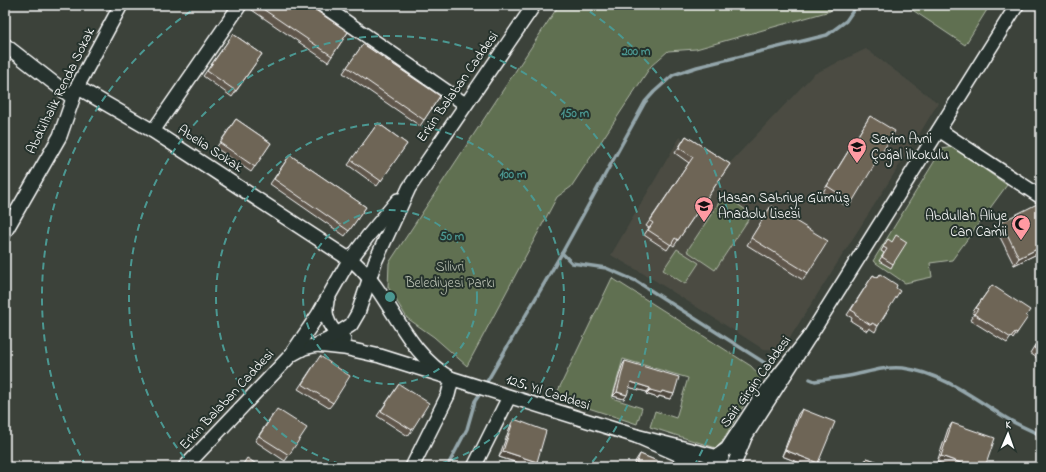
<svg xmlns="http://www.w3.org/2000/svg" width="1046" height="472" viewBox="0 0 1046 472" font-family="'Indie Flower',sans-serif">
<rect width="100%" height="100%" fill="#3c423a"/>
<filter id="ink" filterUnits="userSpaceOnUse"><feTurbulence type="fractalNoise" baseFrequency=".025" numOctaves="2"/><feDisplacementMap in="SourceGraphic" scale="8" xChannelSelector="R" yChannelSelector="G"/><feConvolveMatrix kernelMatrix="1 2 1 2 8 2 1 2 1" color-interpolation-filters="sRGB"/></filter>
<g filter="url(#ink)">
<path fill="#4b4c43" d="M866,49L938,103L923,128L782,350L763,349L651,278L611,255L680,137L728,165L814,74Z"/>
<g fill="#617051" stroke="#b0b8a8">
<path d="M559,5H835L830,11L696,49L668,51L651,66L571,187L557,197L467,366L434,337L407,318L388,287L389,263Z"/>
<path d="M905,5H990L965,45Z"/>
<path d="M952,147L1007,185L952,260L930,263L932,277L905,283L873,261L942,149Z"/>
<path d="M724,195L752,214L715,270L687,251Z"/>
<path d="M677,249L699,263L685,284L663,270Z"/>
<path d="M612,278L751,366L761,377L721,443L716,448L650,427L655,411L676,418L688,378L623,359L612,398L642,408L637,424L555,397Z"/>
</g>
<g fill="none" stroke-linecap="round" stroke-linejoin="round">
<g stroke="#94a6ab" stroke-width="3.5">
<path d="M562,253L572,263L606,268L636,281L768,365"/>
<path d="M810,379L815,381C826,379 838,378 849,376C866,373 884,366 903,368C941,373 971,396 1003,416C1015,424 1028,429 1041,435"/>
<path d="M485,385L562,253L645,102L654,92L673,75L697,67L827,35L846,21L857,5"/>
<path d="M447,467L467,429L475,401L482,391"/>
</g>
<g stroke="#fff" stroke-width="16">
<g id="minor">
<path d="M322,5L465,104"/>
<path d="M5,45L73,98"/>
<path d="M77,87L153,131L355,263C393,298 404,352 452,379"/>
<path d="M939,130L1041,197"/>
<path d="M153,131L240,5"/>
<path d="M5,232L60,136L77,87L121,5"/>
<path d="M327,302C323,317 331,331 344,339"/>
<path d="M809,337L1017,5"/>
<path d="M317,345L344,348L380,356L636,436"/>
<path d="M291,355L304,348L317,345L329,339L351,325L358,313L375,262L409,188L534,5"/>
<path d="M185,467L291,355L318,315L347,264L368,236L398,200"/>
<path d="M412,467L448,395L452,379"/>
<path d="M474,467L509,397"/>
<path d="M697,467L691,460L636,436L722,458"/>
<path d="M707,467L716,457L727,449L757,403L809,337L745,437L733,467"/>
</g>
</g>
<use href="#minor" stroke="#26332d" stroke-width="13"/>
</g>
<g fill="#5f574b" stroke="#fff">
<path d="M251,5H308L348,32L328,62L249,8Z"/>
<path d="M233,34L262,54L232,97L203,76Z"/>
<path d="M363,44L440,96L420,126L343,73Z"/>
<path d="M870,116L852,202L848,207L823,192Z"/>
<path d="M236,119L271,143L251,172L216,148Z"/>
<path d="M378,123L407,144L377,186L348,165Z"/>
<path d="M686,136L730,164L674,246L671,244L667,250L644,235L649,228L646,226L689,163L675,153Z"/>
<path d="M290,155L366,207L345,236L270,184Z"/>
<path d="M771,206L808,273L803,280L747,245Z"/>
<path d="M1001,222L1041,252L1014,265L996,229Z"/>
<path d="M888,239L893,264L891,268L879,261L884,253L881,251Z"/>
<path d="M873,275L896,288L878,326L875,332L869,328L867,331L851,321L852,318L847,315Z"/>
<path d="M992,285L1026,316L1017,333L1013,339L1011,337L1007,343L970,320L974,314L972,313Z"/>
<path d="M1041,335V361L1030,353Z"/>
<path d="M625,361L670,399L659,396L658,398L646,394L647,392L629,387L624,399L613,396L622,366Z"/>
<path d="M316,362L333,403L329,408L298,389Z"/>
<path d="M399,384L412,430L408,436L377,416Z"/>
<path d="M802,409L818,463L816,467H810L782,456L798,414Z"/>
<path d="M273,414L289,455L285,461L255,441Z"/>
<path d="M514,419L537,462L533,467H531L499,457L511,424Z"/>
<path d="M952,423L985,467H952L937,462L948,429Z"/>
<path d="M640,454L672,467H633L636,460Z"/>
<path d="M867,458L893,467H862L863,463Z"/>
</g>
<g fill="#4d473d" stroke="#fff">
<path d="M1041,247V252L1014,265L1019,258Z"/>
<path d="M631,382L650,388L647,392L628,387Z"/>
<path d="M650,390L662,391L674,394L670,399L659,396L658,398L646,394Z"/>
<path d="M617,392L627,395L624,399L613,396Z"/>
<path d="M785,450L818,463L816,467H810L782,456Z"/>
<path d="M503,451L537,462L533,467H531L499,457Z"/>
<path d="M941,456L972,467H952L937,462Z"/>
</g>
<g fill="#6e6557" stroke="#fff">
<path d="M257,5H308L348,32L332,56Z"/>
<path d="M233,34L262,54L236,91L207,71Z"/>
<path d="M363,44L440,96L424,120L347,67Z"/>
<path d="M870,116L895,131L852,202L827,186Z"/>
<path d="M236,119L271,143L255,167L220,143Z"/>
<path d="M378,123L407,144L381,181L351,160Z"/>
<path d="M686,136L730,164L678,240L675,238L671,245L648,230L653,223L650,221L693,157L679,148Z"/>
<path d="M290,155L366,207L349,231L274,179Z"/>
<path d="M1037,204L1041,212V247L1019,258L1001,222Z"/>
<path d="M771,206L828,241L808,273L751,238Z"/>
<path d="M896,235L907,242L893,264L882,257L887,249L883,247L888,239L892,242Z"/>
<path d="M880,274L897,285L896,288L900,291L878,326L872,323L871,325L855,315L856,313L851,310L873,275L877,278Z"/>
<path d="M992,285L1030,310L1026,316L1028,317L1017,333L1015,332L1011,338L974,314L978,309L976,308Z"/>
<path d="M1041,336V353L1034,348Z"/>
<path d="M320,356L350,376L333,403L302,384Z"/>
<path d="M625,361L679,377L674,394L662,391L661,393L650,390V388L631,382L627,395L617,392Z"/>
<path d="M399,384L429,403L412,430L381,411Z"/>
<path d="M277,409L307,428L289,455L259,436Z"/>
<path d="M802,409L835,422L818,463L785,450Z"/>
<path d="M514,419L546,431L537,462L503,451Z"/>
<path d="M952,423L995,438L985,467H972L941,456Z"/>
<path d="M640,454L672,467H635Z"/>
<path d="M247,458L261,467H241Z"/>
<path d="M867,458L893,467H864Z"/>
</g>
</g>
<g fill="none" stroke="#4b9892" stroke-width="2" stroke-dasharray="7 5">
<circle cx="390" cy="297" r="87"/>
<path d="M352 467A174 174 0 1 1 428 467"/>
<path d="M192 467A261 261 0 1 1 588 467"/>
<path d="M86 466A348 348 0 0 1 200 5M580 5A348 348 0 0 1 694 466"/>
</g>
<defs>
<g id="school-pin" transform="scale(1)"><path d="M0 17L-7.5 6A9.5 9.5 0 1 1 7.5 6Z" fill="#ff9aa2" stroke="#26332d"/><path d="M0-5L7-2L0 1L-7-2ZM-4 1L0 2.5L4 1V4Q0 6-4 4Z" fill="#111"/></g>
<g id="mosque-pin" transform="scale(1)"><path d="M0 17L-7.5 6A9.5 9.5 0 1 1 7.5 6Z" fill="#ff9aa2" stroke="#26332d"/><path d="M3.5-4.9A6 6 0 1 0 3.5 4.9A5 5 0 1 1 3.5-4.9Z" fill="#111"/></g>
</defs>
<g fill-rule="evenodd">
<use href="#school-pin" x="857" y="147"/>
<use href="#school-pin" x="704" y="206"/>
<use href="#mosque-pin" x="1021" y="224"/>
</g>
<g text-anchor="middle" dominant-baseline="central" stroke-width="4" stroke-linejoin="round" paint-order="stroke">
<g font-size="14" fill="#fff" stroke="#26332d">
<text transform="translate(458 87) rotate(-55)">Erkin Balaban Caddesi</text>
<text transform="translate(61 91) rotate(-64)">Abdülhalik Renda Sokak</text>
<text transform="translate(210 149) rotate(33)">Abelia Sokak</text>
<text transform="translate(756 382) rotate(-54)">Sait Girgin Caddesi</text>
<text transform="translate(548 393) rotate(18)">125. Yıl Caddesi</text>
<text transform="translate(227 400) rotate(-47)">Erkin Balaban Caddesi</text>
</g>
<g font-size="14" fill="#fff" stroke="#26332d" text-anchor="start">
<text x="871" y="139">Sevim Avni<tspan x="871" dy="16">Çoğal İlkokulu</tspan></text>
<text x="718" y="198">Hasan Sabriye Gümüş<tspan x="718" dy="16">Anadolu Lisesi</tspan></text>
<text x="1007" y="216" text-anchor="end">Abdullah Aliye<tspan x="1007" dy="16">Can Camii</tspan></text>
</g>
<g font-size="14" fill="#b8bfb1" stroke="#26332d">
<text x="450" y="267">Silivri<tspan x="450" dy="16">Belediyesi Parkı</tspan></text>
</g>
</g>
<circle cx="390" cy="297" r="6" fill="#4b9892" stroke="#26332d" stroke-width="2"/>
<g font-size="12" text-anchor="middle" font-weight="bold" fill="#4b9892" stroke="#26332d" stroke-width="4" stroke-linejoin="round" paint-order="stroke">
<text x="636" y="55">200 m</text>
<text x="575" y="117">150 m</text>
<text x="513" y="178">100 m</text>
<text x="452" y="240">50 m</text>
</g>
<rect width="1046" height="472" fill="none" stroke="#26332d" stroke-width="20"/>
<rect x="10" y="10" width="1026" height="452" fill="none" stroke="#fff" stroke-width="1.5" filter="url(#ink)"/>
<g transform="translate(1008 434) rotate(2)" stroke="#26332d" stroke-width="3" paint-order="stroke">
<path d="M0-3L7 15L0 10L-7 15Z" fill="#ffffff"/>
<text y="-6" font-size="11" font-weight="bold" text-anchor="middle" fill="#ffffff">K</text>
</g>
</svg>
